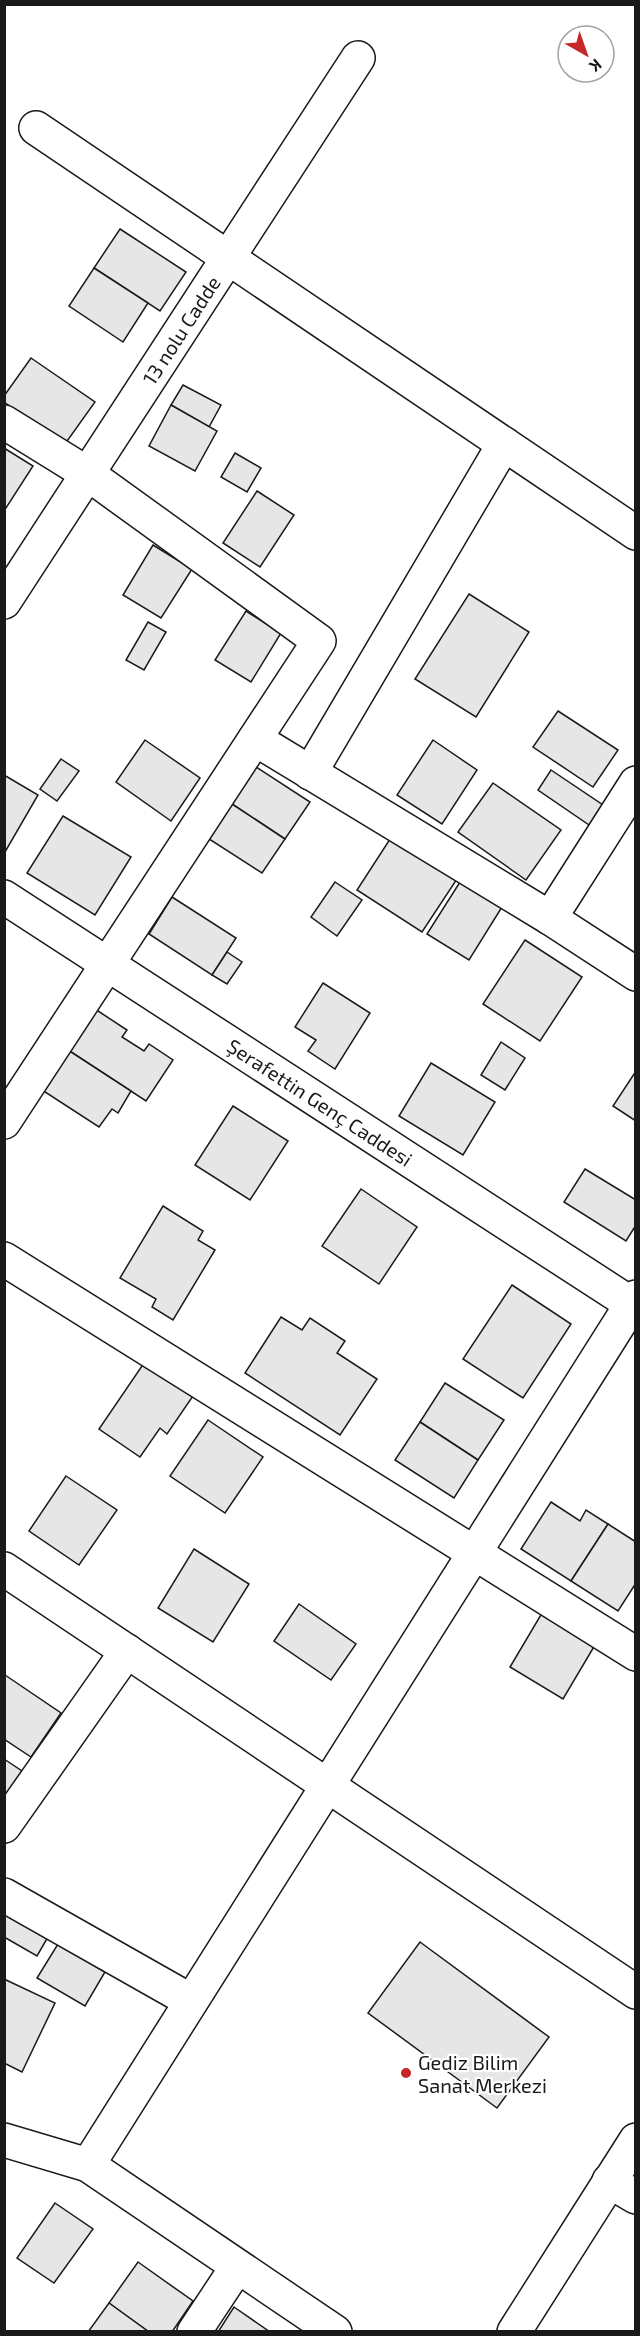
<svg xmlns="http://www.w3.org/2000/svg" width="640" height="2336" viewBox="0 0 640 2336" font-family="'Exo 2',sans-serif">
<rect width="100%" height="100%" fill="#fff"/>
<g fill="#e6e6e6" stroke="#1a1a1a" stroke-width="1.5">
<path d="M120,229L186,272L160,311L94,268Z"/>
<path d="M94,268L148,303L123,342L69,306Z"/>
<path d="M31,358L95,402L65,444L4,402V396Z"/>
<path d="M183,385L221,405L209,427L171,405Z"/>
<path d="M171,405L217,431L195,471L149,446Z"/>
<path d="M4,448L33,466L4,511Z"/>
<path d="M235,453L261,468L247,492L221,477Z"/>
<path d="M257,491L294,515L260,567L223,543Z"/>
<path d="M153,545L192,569L161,618L123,595Z"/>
<path d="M469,594L529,632L476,717L415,679Z"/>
<path d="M246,611L281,633L251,682L215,660Z"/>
<path d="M148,622L166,632L144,670L126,660Z"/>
<path d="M558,711L618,750L593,787L533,747Z"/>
<path d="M145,740L200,778L171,821L116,782Z"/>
<path d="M433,740L477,770L442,824L397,795Z"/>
<path d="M61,759L79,771L57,801L40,789Z"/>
<path d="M253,765L310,802L285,839L229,802Z"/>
<path d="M551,770L606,807L592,827L538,790Z"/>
<path d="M4,775L38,795L5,852H4Z"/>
<path d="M493,783L561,830L526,880L458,832Z"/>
<path d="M229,802L285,839L262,873L206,837Z"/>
<path d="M63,816L131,857L95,915L27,873Z"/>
<path d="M392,836L457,879L422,932L357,890Z"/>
<path d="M335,882L362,900L337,936L311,917Z"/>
<path d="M460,882L502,907L469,960L427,934Z"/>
<path d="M172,897L236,938L212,975L149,934Z"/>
<path d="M525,940L582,977L540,1041L483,1004Z"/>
<path d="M227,952L242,962L227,984L212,975Z"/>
<path d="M323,983L370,1013L335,1069L308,1051L316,1040L295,1027Z"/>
<path d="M95,1009L127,1030L122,1037L144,1051L149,1044L173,1060L146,1101L68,1050Z"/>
<path d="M501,1042L525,1058L505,1090L481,1075Z"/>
<path d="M68,1050L131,1091L118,1113L112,1109L99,1127L42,1090Z"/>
<path d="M431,1063L495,1102L463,1155L399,1116Z"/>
<path d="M636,1071V1121L613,1106Z"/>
<path d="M233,1106L288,1141L250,1200L195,1165Z"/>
<path d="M585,1169L636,1200V1225L626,1241L564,1202Z"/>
<path d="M361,1189L417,1227L379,1284L322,1246Z"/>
<path d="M163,1206L203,1231L198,1240L215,1250L173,1320L152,1307L156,1299L120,1278Z"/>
<path d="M512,1285L571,1324L523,1398L463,1359Z"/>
<path d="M281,1317L302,1330L310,1318L345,1341L337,1353L377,1379L340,1435L245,1373Z"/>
<path d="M144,1363L193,1396L167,1434L160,1428L140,1457L99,1429Z"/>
<path d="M445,1383L504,1420L478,1460L420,1422Z"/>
<path d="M208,1420L263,1457L225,1513L170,1476Z"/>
<path d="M420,1422L478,1460L454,1498L395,1460Z"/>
<path d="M66,1476L117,1510L79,1565L29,1531Z"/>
<path d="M551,1502L580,1521L586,1510L608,1524L571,1581L521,1549Z"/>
<path d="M608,1524L636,1542V1583L618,1611L571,1581Z"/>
<path d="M194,1549L249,1584L213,1642L158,1608Z"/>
<path d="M299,1604L356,1644L331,1680L274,1641Z"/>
<path d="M542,1613L595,1645L563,1699L510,1667Z"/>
<path d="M5,1675L61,1713L31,1757L4,1739Z"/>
<path d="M4,1759L22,1771L4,1797Z"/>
<path d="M4,1911L48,1937L37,1956L4,1937Z"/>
<path d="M420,1942L549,2037L497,2108L368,2013Z"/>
<path d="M58,1944L105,1972L85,2006L37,1978Z"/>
<path d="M4,1979L55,2003L22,2072L4,2063Z"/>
<path d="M55,2203L93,2229L54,2283L17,2258Z"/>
<path d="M138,2262L193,2301L172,2332H149L109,2303Z"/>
<path d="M109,2303L149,2332H88Z"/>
<path d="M234,2307L270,2332H218Z"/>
</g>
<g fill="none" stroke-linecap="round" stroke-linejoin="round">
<g stroke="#1a1a1a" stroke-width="36">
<g id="minor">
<path d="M36,128L504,444"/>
<path d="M4,422L88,474L319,641L4,1122"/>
<path d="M4,602L358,58"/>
<path d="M255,739L550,918L636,974"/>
<path d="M310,773L504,444L636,533"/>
<path d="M4,897L636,1307"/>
<path d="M550,918L636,783"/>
<path d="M4,1259L636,1654"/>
<path d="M4,1569L636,1992"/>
<path d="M4,1826L127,1651"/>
<path d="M4,1895L191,2001"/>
<path d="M4,2140L88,2165L335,2332"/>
<path d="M88,2165L636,1297"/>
<path d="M609,2181L636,2197"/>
<path d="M194,2332L237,2267"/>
<path d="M514,2332L636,2140"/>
</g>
</g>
<use href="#minor" stroke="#fff" stroke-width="33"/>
</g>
<circle fill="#c62828" stroke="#fff" stroke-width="2" cx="406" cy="2073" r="6"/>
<g text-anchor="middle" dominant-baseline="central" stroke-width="4.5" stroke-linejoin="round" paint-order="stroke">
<g font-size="20" fill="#1a1a1a" stroke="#fff">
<text transform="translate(181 330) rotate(-57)">13 nolu Cadde</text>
<text transform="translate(320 1102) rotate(33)">Şerafettin Genç Caddesi</text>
</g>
<g font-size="20" fill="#1a1a1a" stroke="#fff" text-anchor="start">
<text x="418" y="2062">Gediz Bilim<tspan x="418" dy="23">Sanat Merkezi</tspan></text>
</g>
</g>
<rect width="640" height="2336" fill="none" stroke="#1a1a1a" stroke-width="12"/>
<g transform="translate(586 54) rotate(140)"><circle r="28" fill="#ffffff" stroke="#a3a3a3" stroke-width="1.5"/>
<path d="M0-4.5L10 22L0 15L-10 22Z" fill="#c62828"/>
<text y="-9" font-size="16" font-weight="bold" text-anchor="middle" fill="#1a1a1a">K</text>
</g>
</svg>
